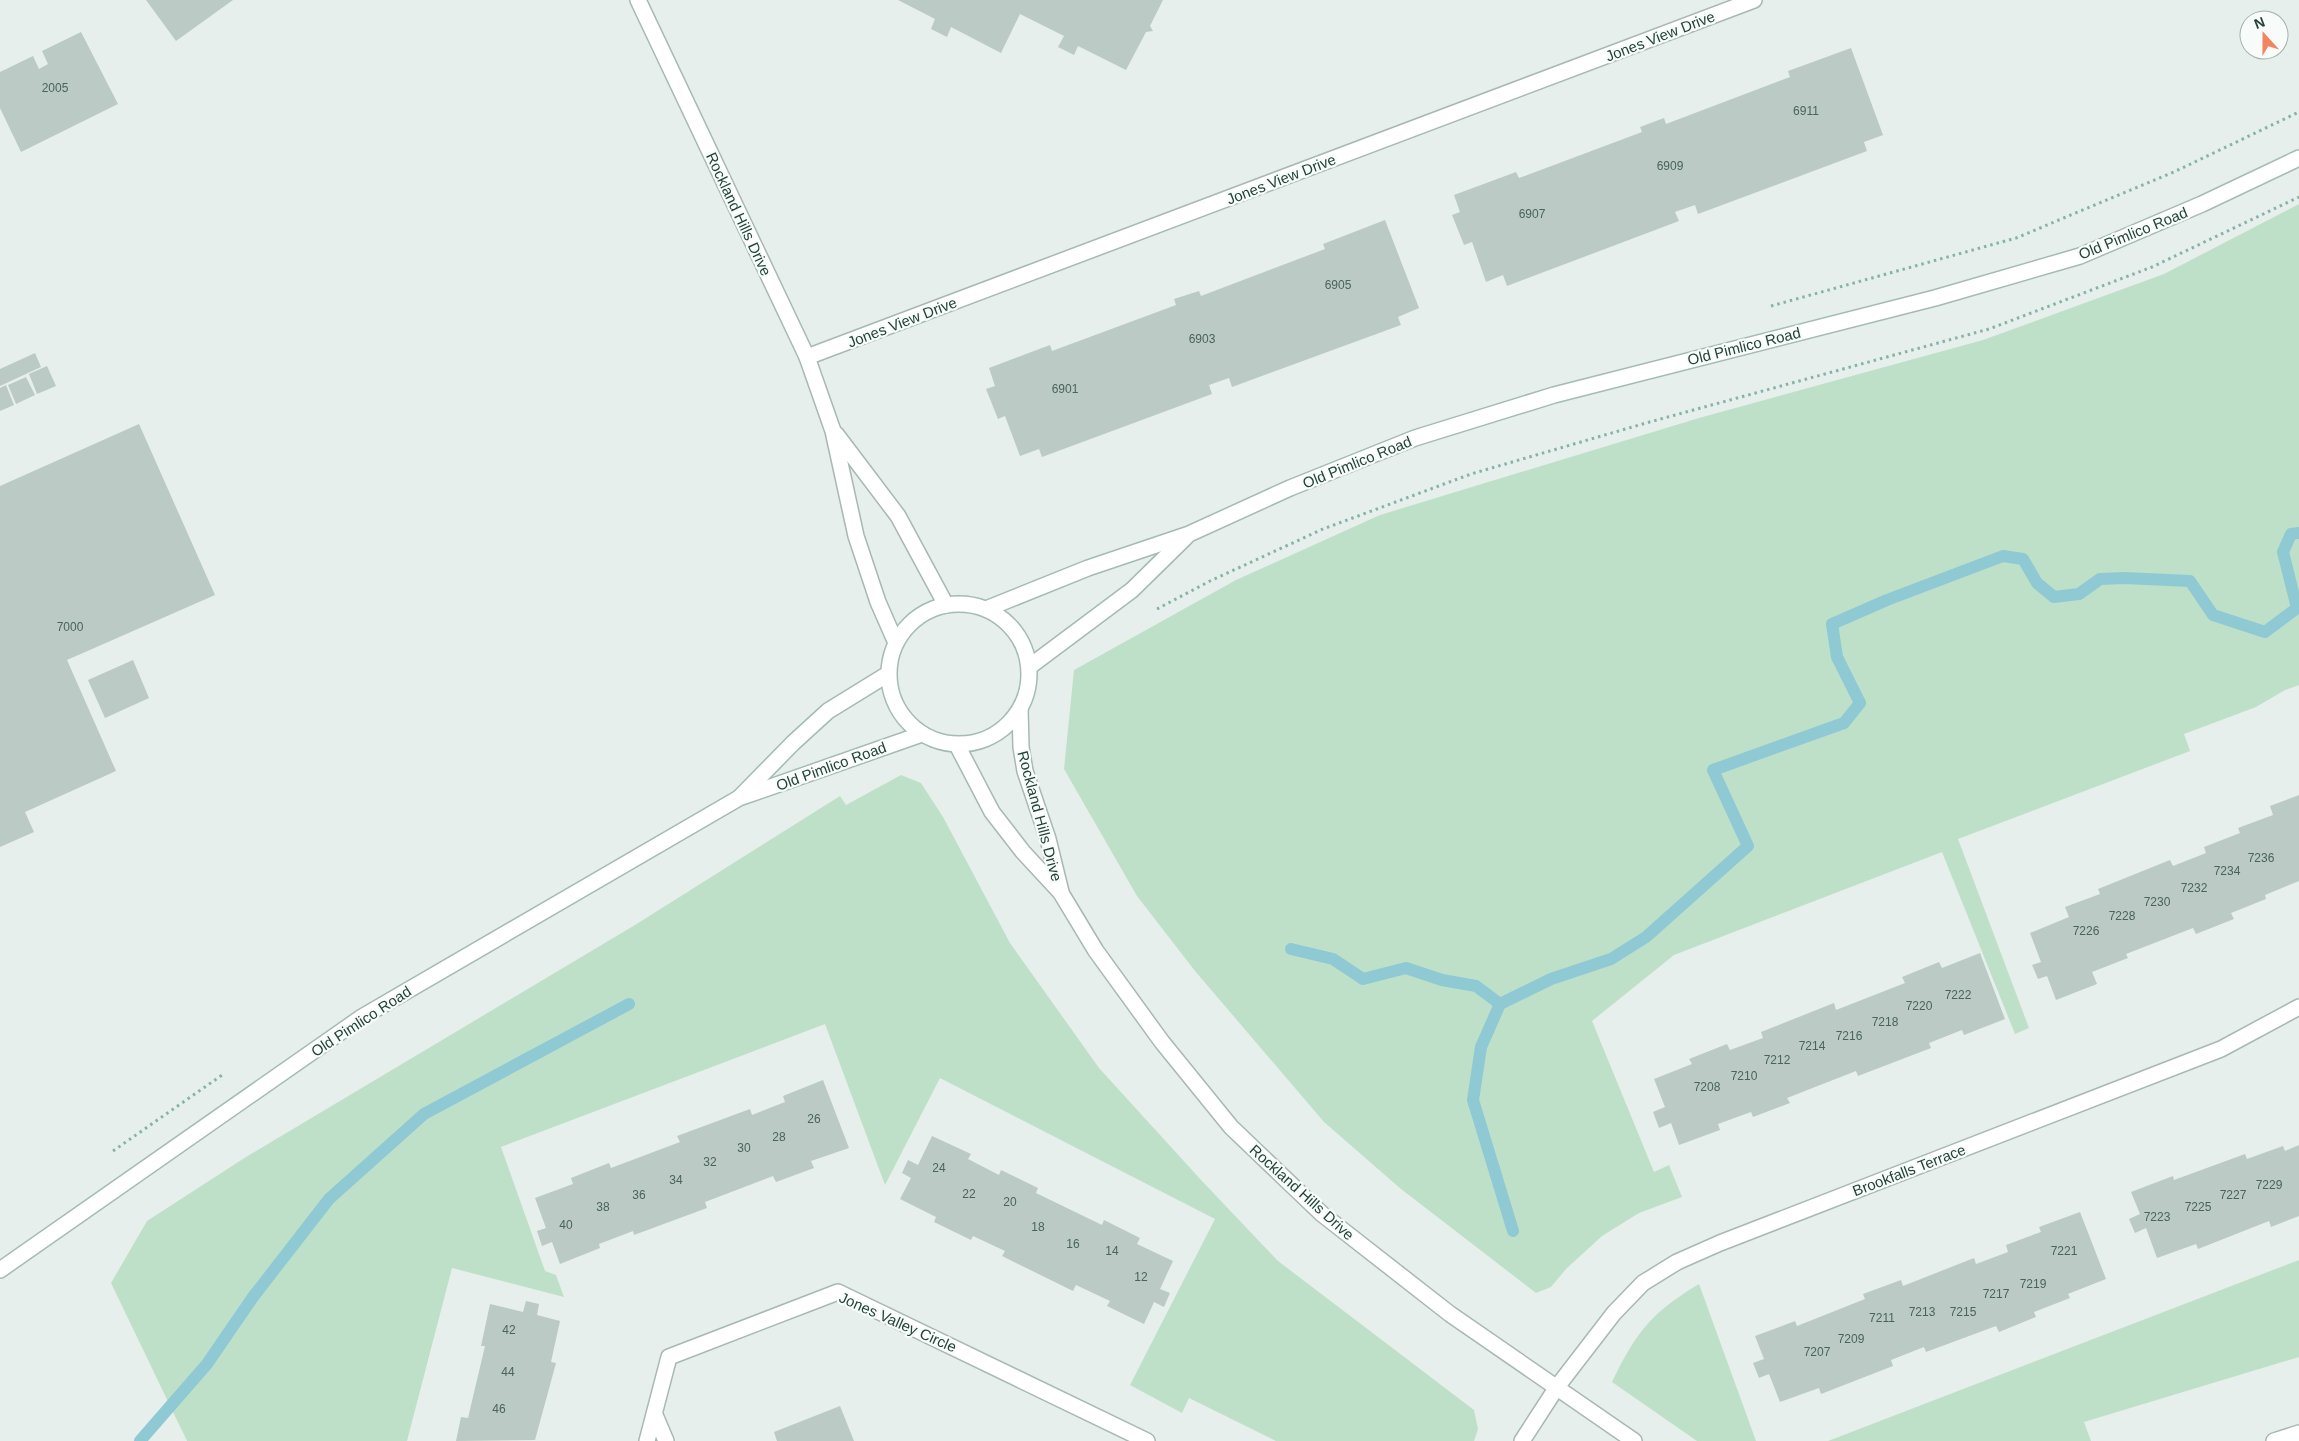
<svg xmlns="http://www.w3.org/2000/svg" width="2299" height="1441" viewBox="0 0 2299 1441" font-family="Helvetica,sans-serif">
<rect width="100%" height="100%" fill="#e6efeb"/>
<g fill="#bfe0c8">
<path d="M2299,204V685L2285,690L2256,707L2184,734L2190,751L1958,839L2029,1028L2015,1034L1942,852L1674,955L1592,1021L1654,1172L1669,1165L1682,1197L1639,1213L1602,1236L1566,1269L1551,1287L1536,1293L1401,1189L1324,1122L1195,971L1137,896L1064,769L1074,670L1236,580L1380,515L1699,418L1983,340L2164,274Z"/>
<path d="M901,775L921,783L943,817L1010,943L1099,1068L1202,1181L1278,1261L1474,1410L1478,1429L1474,1441H1276L1189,1398L1182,1413L1130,1385L1215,1219L940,1078L885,1185L825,1024L501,1147L545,1271L556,1275L564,1297L452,1268L407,1441H187L111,1283L147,1221L246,1157L635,925L840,796L846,805Z"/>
<path d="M2299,1260V1357L2084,1422L2091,1441H1828Z"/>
<path d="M1699,1284L1756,1441H1697L1612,1382C1636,1332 1651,1313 1699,1284Z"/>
</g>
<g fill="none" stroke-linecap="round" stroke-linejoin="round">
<g stroke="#8ec9d4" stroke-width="12">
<path d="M1291,949L1333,959L1363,979L1406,968L1442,980L1476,986L1500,1004"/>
<path d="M1513,1231L1473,1100L1481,1047L1500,1004L1551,979L1611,959L1646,937L1748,846L1713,770L1844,723L1860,703L1837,657L1832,624L1887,600L2003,556L2023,559L2037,583L2054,597L2079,594L2100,579L2124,578L2190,581L2213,615L2265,632L2297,608L2283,552L2291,534L2299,533"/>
<path d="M140,1441L207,1364L253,1297L329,1199L424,1114L629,1004"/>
</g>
</g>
<g fill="#bbcac4">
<path d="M146,0H233L176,41Z"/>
<path d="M898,0H1163L1150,26L1153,31L1146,32L1126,70L1078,46L1074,55L1058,47L1064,36L1020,14L1001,53L951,27L947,37L931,29L935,19Z"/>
<path d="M81,32L118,104L21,152L0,108V72L33,56L39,69L48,64L42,51Z"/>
<path d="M1851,48L1883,135L1864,142L1867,151L1698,214L1695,205L1675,212L1679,221L1507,286L1503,275L1486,282L1472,242L1464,245L1452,215L1460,212L1454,195L1516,172L1519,178L1642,132L1640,127L1664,118L1666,124L1790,77L1788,71Z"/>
<path d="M1385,220L1419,308L1398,317L1401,325L1232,387L1229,378L1209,385L1212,394L1042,457L1039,449L1020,456L1005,416L998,419L986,389L995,386L989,368L1050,345L1052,351L1176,305L1174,299L1199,291L1201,296L1325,249L1323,244Z"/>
<path d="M35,353L41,367L0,386V369Z"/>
<path d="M47,366L56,386L37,394L29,374Z"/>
<path d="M26,377L35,395L16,404L8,385Z"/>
<path d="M6,385L14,405L0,411V388Z"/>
<path d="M139,424L215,595L67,660L116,771L25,812L34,832L0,847V486Z"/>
<path d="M133,660L149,698L105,718L88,680Z"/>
<path d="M2299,795V881L2265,895L2266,899L2231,913L2234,919L2196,934L2193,928L2126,954L2128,958L2092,972L2097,984L2056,1000L2047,976L2038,979L2032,965L2041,962L2030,933L2069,917L2065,907L2100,894L2098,889L2170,860L2173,866L2206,853L2204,847L2240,833L2238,828L2273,815L2270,806Z"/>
<path d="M1980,953L2005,1019L1964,1035L1962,1030L1929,1043L1931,1048L1858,1076L1856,1071L1787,1098L1790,1103L1753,1117L1751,1112L1718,1124L1720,1130L1679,1145L1671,1123L1659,1128L1653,1112L1665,1107L1654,1079L1692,1064L1689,1059L1727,1044L1730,1050L1763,1038L1761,1032L1834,1003L1836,1010L1905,983L1902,977L1939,962L1942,968Z"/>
<path d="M823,1080L849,1148L811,1161L814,1168L776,1182L773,1176L705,1202L707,1208L634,1235L633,1231L599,1244L600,1248L560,1264L552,1242L542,1246L537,1231L546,1228L535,1198L573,1184L571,1178L609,1163L611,1168L680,1142L677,1136L750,1109L752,1115L785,1102L783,1096Z"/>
<path d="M932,1136L971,1154L968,1159L999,1175L1001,1170L1038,1188L1036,1193L1102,1225L1104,1220L1140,1238L1137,1244L1173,1261L1160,1289L1170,1293L1164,1307L1154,1302L1144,1324L1107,1306L1110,1301L1076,1285L1073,1291L1002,1256L1005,1251L973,1236L971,1240L934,1222L936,1217L900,1199L911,1178L902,1173L908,1160L918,1165Z"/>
<path d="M2299,1145V1216L2271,1227L2269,1221L2198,1249L2196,1244L2157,1258L2146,1228L2135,1233L2129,1219L2140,1214L2131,1192L2173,1176L2174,1180L2245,1154L2247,1159L2283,1146L2285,1151Z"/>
<path d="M2080,1212L2106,1279L2068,1294L2070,1298L2034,1312L2036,1317L1999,1332L1996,1326L1926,1352L1924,1347L1891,1360L1893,1366L1821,1394L1819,1388L1780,1402L1769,1374L1759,1378L1753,1363L1764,1359L1755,1336L1795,1321L1797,1326L1865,1299L1863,1294L1901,1280L1903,1286L1974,1258L1976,1264L2008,1252L2006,1245L2041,1232L2039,1227Z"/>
<path d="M526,1301L539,1304L537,1315L560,1321L551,1362L556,1363L535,1440L456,1441L461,1417L468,1418L485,1346H481L490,1304L523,1312Z"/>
<path d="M840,1406L854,1441H777L774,1432Z"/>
</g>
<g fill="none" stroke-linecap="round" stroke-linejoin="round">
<g stroke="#a8b8b2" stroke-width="18">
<g id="street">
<path d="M638,0L807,357L833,431L856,536L878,602L896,643"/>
<path d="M807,357L1754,0"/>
<path d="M836,434L898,516L946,605"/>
<path d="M1020,709L1021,747L1025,771L1048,839L1061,892"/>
<path d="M957,745L992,812L1023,852L1061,893L1096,951L1162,1042L1231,1127L1322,1214L1450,1314L1634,1441"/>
<path d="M655,1415L666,1441"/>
<path d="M647,1441L669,1357L838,1292L1147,1441"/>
<path d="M1522,1441L1557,1387L1614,1313L1643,1283L1677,1262L1720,1243L2221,1049L2299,1007"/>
<path d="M2274,1441L2299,1433"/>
</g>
</g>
<g stroke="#a4bbb3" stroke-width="18">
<g id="secondary">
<circle cx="959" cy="674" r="70"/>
<path d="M986,609L1088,568L1189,534L1290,488L1415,438L1554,395L1935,298L2080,256L2202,204L2299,158"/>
<path d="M1029,667L1132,590L1186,537"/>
<path d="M740,797L793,743L828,711L888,674"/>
<path d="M0,1270L362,1017L739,798L922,734"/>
</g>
</g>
<g stroke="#86b3a5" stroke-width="3" stroke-dasharray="2.5 4" stroke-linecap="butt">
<path d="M1771,306L2016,238L2176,171L2299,112"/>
<path d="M1157,609L1210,581L1323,529L1471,474L1646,423L1989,329L2152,267L2299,197"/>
<path d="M113,1151L225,1073"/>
</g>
<use href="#street" stroke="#fff" stroke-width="15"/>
<use href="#secondary" stroke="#fff" stroke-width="15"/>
</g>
<g text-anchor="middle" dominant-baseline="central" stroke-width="4.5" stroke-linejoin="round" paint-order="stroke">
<g font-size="12" fill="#4a645c">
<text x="55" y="88">2005</text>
<text x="1806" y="111">6911</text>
<text x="1670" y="166">6909</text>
<text x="1532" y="214">6907</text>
<text x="1338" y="285">6905</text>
<text x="1202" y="339">6903</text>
<text x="1065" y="389">6901</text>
<text x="70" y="627">7000</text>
<text x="2261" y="858">7236</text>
<text x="2227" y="871">7234</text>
<text x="2194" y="888">7232</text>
<text x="2157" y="902">7230</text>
<text x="2122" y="916">7228</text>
<text x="2086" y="931">7226</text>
<text x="1958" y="995">7222</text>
<text x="1919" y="1006">7220</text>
<text x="1885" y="1022">7218</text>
<text x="1849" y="1036">7216</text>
<text x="1812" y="1046">7214</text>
<text x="1777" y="1060">7212</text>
<text x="1744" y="1076">7210</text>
<text x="1707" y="1087">7208</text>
<text x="814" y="1119">26</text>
<text x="779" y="1137">28</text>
<text x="744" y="1148">30</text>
<text x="710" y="1162">32</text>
<text x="939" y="1168">24</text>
<text x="676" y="1180">34</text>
<text x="2269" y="1185">7229</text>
<text x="969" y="1194">22</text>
<text x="639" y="1195">36</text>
<text x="2233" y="1195">7227</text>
<text x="1010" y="1202">20</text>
<text x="603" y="1207">38</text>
<text x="2198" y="1207">7225</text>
<text x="2157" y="1217">7223</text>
<text x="566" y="1225">40</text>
<text x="1038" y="1227">18</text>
<text x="1073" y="1244">16</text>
<text x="1112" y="1251">14</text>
<text x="2064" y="1251">7221</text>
<text x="1141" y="1277">12</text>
<text x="2033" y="1284">7219</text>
<text x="1996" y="1294">7217</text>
<text x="1922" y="1312">7213</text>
<text x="1963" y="1312">7215</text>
<text x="1882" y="1318">7211</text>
<text x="509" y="1330">42</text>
<text x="1851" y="1339">7209</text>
<text x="1817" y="1352">7207</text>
<text x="508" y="1372">44</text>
<text x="499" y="1409">46</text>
</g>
<g font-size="15" fill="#24423a" stroke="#f7fbf9">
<text transform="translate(1660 36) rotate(-21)">Jones View Drive</text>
<text transform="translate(1281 179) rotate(-21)">Jones View Drive</text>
<text transform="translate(739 214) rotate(65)">Rockland Hills Drive</text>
<text transform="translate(2133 233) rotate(-22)">Old Pimlico Road</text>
<text transform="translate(902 322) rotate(-21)">Jones View Drive</text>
<text transform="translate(1744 346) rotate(-14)">Old Pimlico Road</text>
<text transform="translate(1357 462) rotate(-22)">Old Pimlico Road</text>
<text transform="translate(831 766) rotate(-20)">Old Pimlico Road</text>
<text transform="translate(1040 816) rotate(75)">Rockland Hills Drive</text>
<text transform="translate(361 1021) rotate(-33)">Old Pimlico Road</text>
<text transform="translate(1909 1170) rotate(-21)">Brookfalls Terrace</text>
<text transform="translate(1302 1192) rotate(42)">Rockland Hills Drive</text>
<text transform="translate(898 1322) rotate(24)">Jones Valley Circle</text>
</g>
</g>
<g transform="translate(2264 35) rotate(339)"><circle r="24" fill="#f7fbf9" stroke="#a3b1ad"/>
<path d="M0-4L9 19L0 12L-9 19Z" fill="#f4845f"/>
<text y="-8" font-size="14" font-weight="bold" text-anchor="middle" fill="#24423a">N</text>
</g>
</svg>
